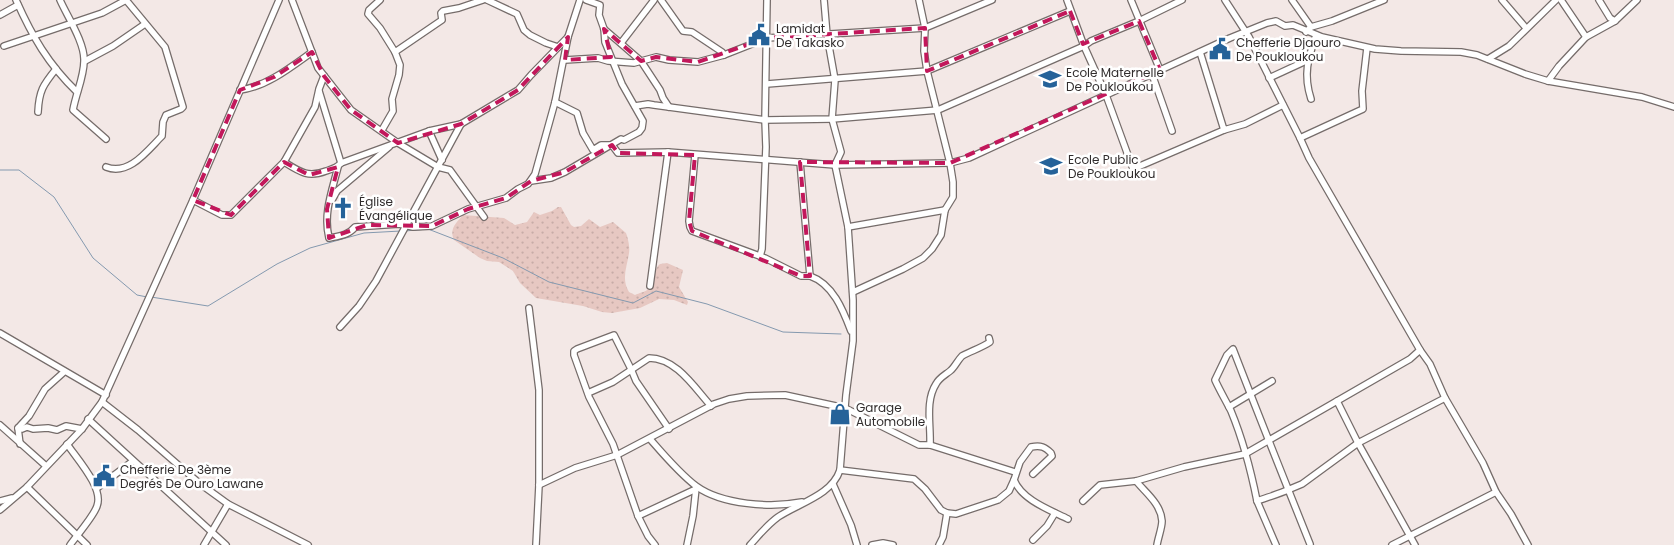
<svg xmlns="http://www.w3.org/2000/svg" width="1674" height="545" viewBox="0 0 1674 545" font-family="Poppins,sans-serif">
<defs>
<pattern id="grass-dots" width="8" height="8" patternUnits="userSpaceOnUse" patternTransform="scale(1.25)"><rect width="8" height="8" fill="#e7c8c2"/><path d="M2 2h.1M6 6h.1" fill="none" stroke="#c7aca7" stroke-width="1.8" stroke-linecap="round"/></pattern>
</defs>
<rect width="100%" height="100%" fill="#f3e8e6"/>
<path fill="url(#grass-dots)" d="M558,207H561L571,225L574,227L581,226L589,219L600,227L613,222L626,233C628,238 630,247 629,253C627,267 621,279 629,292L635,295C639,293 645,292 647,290C656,283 652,271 660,264L667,263L683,270L679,287L688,302L687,305L674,300L659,299L640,308L612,313L602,312L583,306L536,298L520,283L513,271L499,262L487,261L480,258L454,240C449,229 456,223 463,215L504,218L515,225L527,222L534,212L540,215L552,211Z"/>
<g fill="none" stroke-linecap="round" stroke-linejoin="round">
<g stroke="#8499af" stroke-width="1">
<path d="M0,170H19L54,197L93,258L137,295L147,297"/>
<path d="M405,231L428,229L503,258L549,282L633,303L656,291L707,304L783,332L841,334"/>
<path d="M151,297L208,306L277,264L310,248L364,233L401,231"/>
</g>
<g stroke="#756c6a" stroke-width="8">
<g id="street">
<path d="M16,0C32,36 48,64 77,92"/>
<path d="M60,0C67,16 85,43 84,61C84,77 76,93 73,110L106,139"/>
<path d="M292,0L318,68L351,110L398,143L438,167L450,170L484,217"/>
<path d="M380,0L369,10L368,14L380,28L395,52L400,65L399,75L392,99L393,111L382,130"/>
<path d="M487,0L517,14L524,30L530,35L546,43L558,47"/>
<path d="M661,0L683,31L692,32L722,52L724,55"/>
<path d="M1067,0L1084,46L1106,95L1133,169L1224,130"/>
<path d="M1131,0L1160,70"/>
<path d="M1225,0L1249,37L1300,138L1363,109L1362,91L1367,48"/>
<path d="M1292,0L1311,27"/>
<path d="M1502,0L1526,28"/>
<path d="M1561,0L1586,37"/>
<path d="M0,15L18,5"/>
<path d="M1615,21L1637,0"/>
<path d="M604,29L641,61L660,90L663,98L669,107"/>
<path d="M1306,32L1311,27L1332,21L1384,0"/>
<path d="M621,43L654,0"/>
<path d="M4,46L102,13L126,0"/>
<path d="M395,52L439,22L442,20L441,13L443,11L459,8L483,0"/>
<path d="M1200,52L1224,130L1245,124L1283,105"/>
<path d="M1488,59L1509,46L1556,0"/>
<path d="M565,60L598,58L608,61L634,63L656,57L669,60L698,62L724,55L767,38L925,28L992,0"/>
<path d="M85,61L113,46L145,24"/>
<path d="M1152,74L1172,131"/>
<path d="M1269,78L1308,60"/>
<path d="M1548,81L1559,66L1586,37L1615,21L1610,18L1599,0"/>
<path d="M767,84L927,71L1070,11"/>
<path d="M240,90C266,87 291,67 312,52"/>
<path d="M319,91L341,163"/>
<path d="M1311,99C1303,74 1308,59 1316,35"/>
<path d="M555,102L577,113L583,133L593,150L601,145H612L618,153L668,152L835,165L950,163L969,158L1230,38L1267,23L1276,21L1285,26L1293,25L1322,37L1375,49L1401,51L1461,52L1477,55L1525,74L1548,81L1642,97L1674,107"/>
<path d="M635,106L648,104L654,105L765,120L832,119L938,110L1084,46L1091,41L1139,21L1182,0"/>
<path d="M38,112C39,91 43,85 56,69"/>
<path d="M429,131L442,160"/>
<path d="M1300,138L1309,158L1420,350"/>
<path d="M695,155L689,221L690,227L692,231L765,258L801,276H810"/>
<path d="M284,162C300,172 308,178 326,171C332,169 337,168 341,163L429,131L461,124L518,90L531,75L568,37L580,0"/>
<path d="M800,162L810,276C833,284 843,310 851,331"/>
<path d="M106,167C129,176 147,151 162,136L163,122L166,115L181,109L183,107L165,47L126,0"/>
<path d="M338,167C332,191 323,214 329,238C339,236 349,235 355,227L399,224L413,227L432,226L468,209L506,198L518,189L528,184L535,174L555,102L568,37"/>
<path d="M531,181L551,178L565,172L621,139L624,140L639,132L642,128L643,121L622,84L605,42L604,29L599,15L600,5L586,0"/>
<path d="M193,200L222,215H231L284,162L315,107L319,89L324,76"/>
<path d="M332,200L337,191L389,147"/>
<path d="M848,227L945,210"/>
<path d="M760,256L762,249L766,147L765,120L767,0"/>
<path d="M650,286L668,152"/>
<path d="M853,292L903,269L923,258L932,249L941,235L945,210L953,197V182L950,163L927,71L924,51L925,28L919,0"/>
<path d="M529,308L539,390V485L536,545"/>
<path d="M340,327L359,306L376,281L461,124"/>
<path d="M0,333L106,395"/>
<path d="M588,393L613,382L649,358C676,358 694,387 711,406"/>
<path d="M1337,401L1358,443L1415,545"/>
<path d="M102,402L138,430L199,483L228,504L308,545"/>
<path d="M1229,407L1272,381"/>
<path d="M88,419L226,545"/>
<path d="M0,425L46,466"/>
<path d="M18,428L22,429L27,427L33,429L48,428L57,430L66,426L82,429"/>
<path d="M650,439C664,455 679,473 696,486C722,505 771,508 802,502"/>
<path d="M20,444L18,428L29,416L45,389L64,372"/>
<path d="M67,444C77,459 104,488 97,506C94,516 77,535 70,545"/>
<path d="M930,445C931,425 925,401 936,384C939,378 945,375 950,371C955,367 957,361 962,356C971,351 981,348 990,342L989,338"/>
<path d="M840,470L914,479L925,489L941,510L947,513L956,514L998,500L1009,491L1014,480"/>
<path d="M1033,474L1052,456L1051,453C1045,447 1041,445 1031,447L1020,462L1014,480C1022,500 1050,510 1068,519"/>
<path d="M1136,481C1146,493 1161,504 1162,521C1162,528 1158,538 1157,545"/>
<path d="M833,484L851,525L857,545"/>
<path d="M539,485L575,468L617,455L714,404L729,399L747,396L785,395L845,408L919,445H930L1015,472"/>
<path d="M27,487L87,545"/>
<path d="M97,488L133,461"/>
<path d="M0,501L12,498"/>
<path d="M1083,501L1100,485L1136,481L1184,467L1245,454L1410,359L1420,350L1430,364L1445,398"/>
<path d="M1257,501L1276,545"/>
<path d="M0,510L27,487L82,429L102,402L193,200L279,0"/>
<path d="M638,516L696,489"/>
<path d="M1033,540L1047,526L1055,513"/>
<path d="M1310,544C1284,479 1258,414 1233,349L1227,355L1215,380C1220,391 1226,401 1231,411C1243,440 1251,471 1257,501C1268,497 1279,494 1290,489L1302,484L1358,443L1445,398L1483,463L1496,492L1511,514L1528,545"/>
<path d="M204,545L228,504"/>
<path d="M655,545L648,536L638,516L613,444L589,397L574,355V351L577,349L614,335L631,369L636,381L669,429"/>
<path d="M687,545L693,516L696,488"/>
<path d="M750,545C759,535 767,525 778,517C799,503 832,495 840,470L846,395L853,341V300L848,227L835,165L841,152L832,119L835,80L827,35L824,0"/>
<path d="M872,545L883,543L893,545"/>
<path d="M939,545L943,537L947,513"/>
<path d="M1392,545L1496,492"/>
</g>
</g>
<use href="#street" stroke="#fff" stroke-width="5.5"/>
</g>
<path fill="none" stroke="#c2185b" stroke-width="4" stroke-dasharray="10 6" stroke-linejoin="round" d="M1070,11L1083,44L1139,21L1160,70L950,163L800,162L810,276H801L692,231L689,221L695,155L618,153L612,145L565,172L531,181L506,198L468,209L432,226L367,225L329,238L327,209L338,167L309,175L284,162L231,215L193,200L240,90L274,77L312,52L324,76L351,110L398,143L461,124L518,90L568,37L565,60L611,57L604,29L641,61L656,57L698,62L767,38L925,28L927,71Z"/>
<defs>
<g id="civic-bare" transform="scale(1.725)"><path d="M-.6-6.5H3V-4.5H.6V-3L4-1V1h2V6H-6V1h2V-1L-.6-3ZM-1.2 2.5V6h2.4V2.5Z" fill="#256299" stroke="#fff" stroke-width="2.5" paint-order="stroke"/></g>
<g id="school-bare" transform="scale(1.725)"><path d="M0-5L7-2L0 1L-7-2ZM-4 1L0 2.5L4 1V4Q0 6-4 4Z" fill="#256299" stroke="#fff" stroke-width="2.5" paint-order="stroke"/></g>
<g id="church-bare" transform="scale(1.725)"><path d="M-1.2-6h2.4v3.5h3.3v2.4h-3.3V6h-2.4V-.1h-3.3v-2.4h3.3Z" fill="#256299" stroke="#fff" stroke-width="2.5" paint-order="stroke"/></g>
<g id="shop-bare" transform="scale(1.725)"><path d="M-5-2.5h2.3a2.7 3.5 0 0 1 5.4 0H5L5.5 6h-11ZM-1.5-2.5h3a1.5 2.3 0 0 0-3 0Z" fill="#256299" stroke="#fff" stroke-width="2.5" paint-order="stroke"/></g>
</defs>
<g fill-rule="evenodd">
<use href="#civic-bare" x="759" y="35"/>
<use href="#civic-bare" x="1220" y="49"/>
<use href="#school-bare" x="1050" y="79"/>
<use href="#school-bare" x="1051" y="166"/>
<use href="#church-bare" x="343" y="208"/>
<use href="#shop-bare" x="840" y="414"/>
<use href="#civic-bare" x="104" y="476"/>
</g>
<g text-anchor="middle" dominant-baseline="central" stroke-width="5" stroke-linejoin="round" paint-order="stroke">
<g font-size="12" fill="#312d2d" stroke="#fff" text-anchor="start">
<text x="776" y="28">Lamidat<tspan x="776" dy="14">De Takasko</tspan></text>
<text x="1236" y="42">Chefferie Djaouro<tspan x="1236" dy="14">De Poukloukou</tspan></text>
<text x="1066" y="72">Ecole Maternelle<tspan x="1066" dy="14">De Poukloukou</tspan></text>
<text x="1068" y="159">Ecole Public<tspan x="1068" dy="14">De Poukloukou</tspan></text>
<text x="359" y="201">Église<tspan x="359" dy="14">Évangélique</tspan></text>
<text x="856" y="407">Garage<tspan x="856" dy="14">Automobile</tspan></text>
<text x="120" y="469">Chefferie De 3ème<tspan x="120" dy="14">Degrés De Ouro Lawane</tspan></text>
</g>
</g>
</svg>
